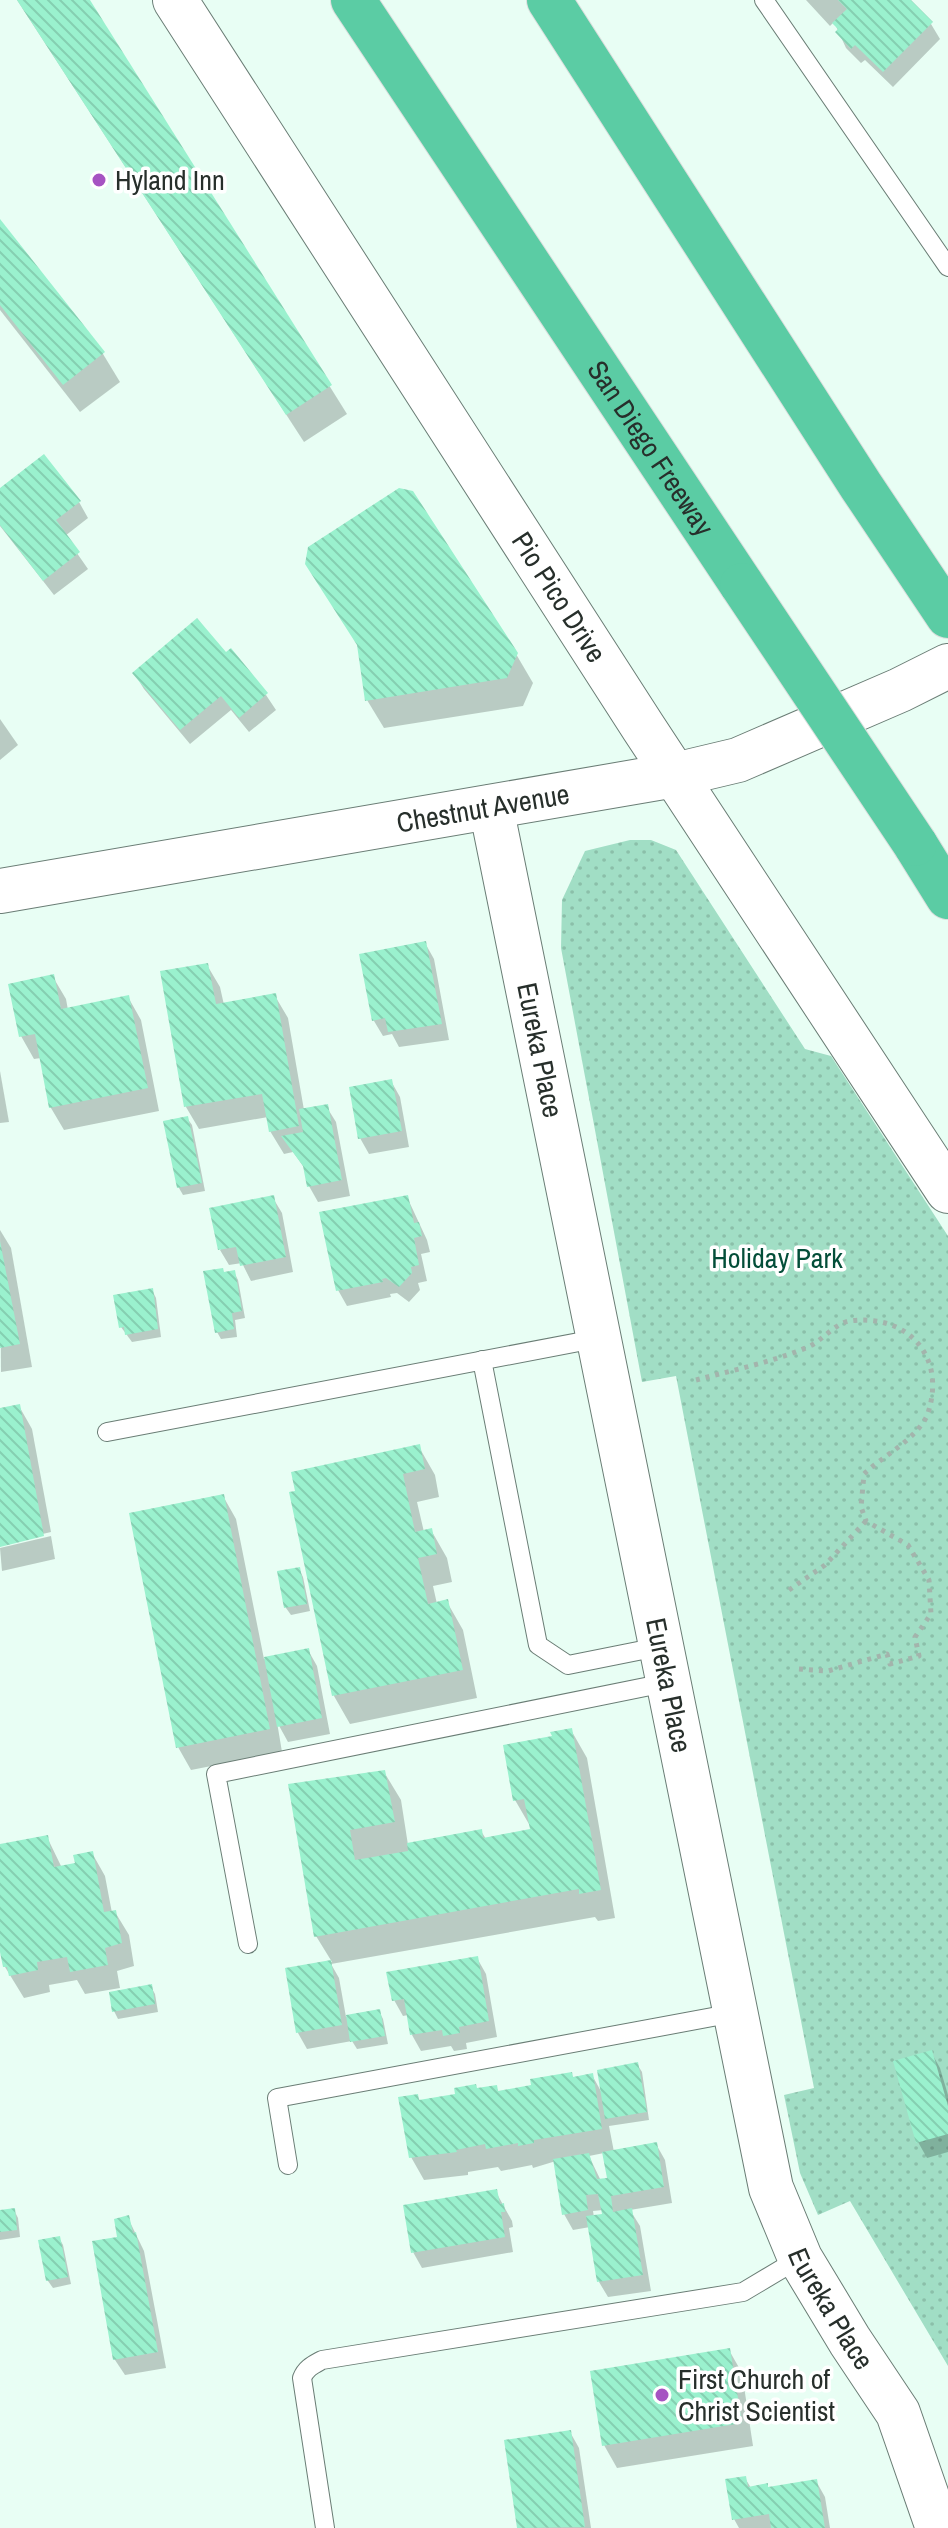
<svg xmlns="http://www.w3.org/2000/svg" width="948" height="2528" viewBox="0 0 948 2528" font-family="'Archivo Narrow',sans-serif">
<defs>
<pattern id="park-dots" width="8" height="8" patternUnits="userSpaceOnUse" patternTransform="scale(2)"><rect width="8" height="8" fill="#a1dec5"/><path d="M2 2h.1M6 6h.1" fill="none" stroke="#8bbfa9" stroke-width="1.8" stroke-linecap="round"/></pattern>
<pattern id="building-back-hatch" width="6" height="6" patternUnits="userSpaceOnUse" patternTransform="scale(2)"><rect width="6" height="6" fill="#9af1ce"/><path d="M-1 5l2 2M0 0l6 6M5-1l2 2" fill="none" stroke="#85cfb1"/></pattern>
</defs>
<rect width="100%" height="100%" fill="#e8fef4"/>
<path fill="url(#park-dots)" d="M630,840H651L676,850L805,1049L831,1056L948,1236V2366L850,2201L818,2215L800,2173L784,2095L814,2088L676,1376L642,1382L561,948L562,900L585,851Z"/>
<g fill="#0003" fill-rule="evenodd">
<path d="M17,0H88L347,414L304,442Z"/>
<path d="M806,0H908L931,24L940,39L893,87L865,60L861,63L846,48L834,22L830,26Z"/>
<path d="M0,222L103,354L120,382L80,412L0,310Z"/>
<path d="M0,490L79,502L88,518L65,536L88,569L54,595L0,526Z"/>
<path d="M231,651L266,695L276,710L249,732L231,710L190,744L144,689L134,673L225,655Z"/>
<path d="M516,654L533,683L523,706L384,728L367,700Z"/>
<path d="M0,719L18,745L0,760Z"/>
<path d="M425,943L434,959L449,1040L399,1047L392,1034L383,1036L374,1021L362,956Z"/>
<path d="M207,965L220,987L224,1005L275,996L288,1018L304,1110L326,1106L336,1122L350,1196L318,1202L309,1186L306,1170L293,1152L284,1154L270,1131L268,1117L199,1129L186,1107L163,973Z"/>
<path d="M53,977L66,999L68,1010L128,997L141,1020L159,1111L64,1130L51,1108L41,1058L34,1059L21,1036Z"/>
<path d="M0,1071L9,1122L0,1123Z"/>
<path d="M391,1081L400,1097L409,1147L369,1154L360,1138Z"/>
<path d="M187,1118L192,1125L205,1191L183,1195L179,1188Z"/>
<path d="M407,1197L427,1240L430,1252L421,1254L427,1281L418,1283L420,1290L409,1302L397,1293L390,1294L391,1297L347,1306L338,1290Z"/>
<path d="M273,1198L282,1213L293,1272L251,1281L242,1263L229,1265L220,1250Z"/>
<path d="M0,1230L11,1248L32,1367L1,1372Z"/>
<path d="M234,1272L238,1280L245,1318L235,1320L237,1337L221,1339L217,1332L224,1274Z"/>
<path d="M152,1290L156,1298L161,1337L132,1342L121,1327Z"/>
<path d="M19,1406L32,1429L51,1532L0,1544V1410Z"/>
<path d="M419,1447L435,1475L439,1497L417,1502L424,1532L431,1530L447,1558L452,1582L433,1586L437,1604L447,1602L463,1630L477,1698L350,1724L334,1696L292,1493Z"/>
<path d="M223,1496L236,1519L264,1659L308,1650L317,1666L330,1734L288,1742L277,1722L282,1752L191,1770L178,1747Z"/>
<path d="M51,1536L55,1559L2,1571L0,1548Z"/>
<path d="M299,1569L303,1577L310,1611L291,1615L286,1608L280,1573Z"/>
<path d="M571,1730L587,1758L615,1918L598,1921L595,1917L331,1964L339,1978L346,2017L379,2011L383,2019L388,2044L357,2049L352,2041L307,2049L298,2033L287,1970L332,1962L316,1936L290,1785L384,1772L401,1800L408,1845L481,1831L486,1839L533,1831L515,1800L554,1738Z"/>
<path d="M47,1837L62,1868L77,1865L92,1853L105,1876L112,1913L115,1912L129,1935L134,1966L117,1971L120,1988L85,1994L77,1980L49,1985L50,1992L24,1998L5,1967L0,1941V1846Z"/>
<path d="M477,1958L486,1974L497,2037L466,2043L467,2049L454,2051L451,2046L421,2051L412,2035L408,2015L403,2016L394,2000Z"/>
<path d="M151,1987L155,1994L158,2012L118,2019L114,2011Z"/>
<path d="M931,2052L940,2068L948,2095V2152L927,2158L918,2142Z"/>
<path d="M637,2064L642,2072L649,2120L609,2126L614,2152L656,2144L665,2160L672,2203L630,2210L640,2226L651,2291L608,2297L599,2282L590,2227L573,2230L564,2214L556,2161L533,2168L532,2165L501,2171L498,2167L468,2172V2175L424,2180L411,2157L417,2096L421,2102L496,2087L499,2092L533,2086L571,2074L574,2078L592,2075L603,2095ZM604,2153L609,2179L601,2181L589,2156ZM603,2210L604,2215L594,2217L593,2211Z"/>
<path d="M496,2192L512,2221L513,2227L509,2228L513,2252L422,2268L413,2252Z"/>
<path d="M14,2210L18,2218L20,2237L0,2240V2212Z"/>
<path d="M128,2218L144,2251L166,2368L125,2375L115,2360L119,2238Z"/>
<path d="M59,2238L63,2245L71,2284L53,2288L48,2281L40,2242Z"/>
<path d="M729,2350L742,2373L753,2446L617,2468L604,2445Z"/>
<path d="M570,2432L579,2448L591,2528H519L506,2442Z"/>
<path d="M745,2478L751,2488L769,2489L816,2481L825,2497L830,2528H739L734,2519Z"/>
</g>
<g fill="url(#building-back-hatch)">
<path d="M17,0H90L332,385L286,415Z"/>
<path d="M838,0H911L933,22L883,72L855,45L851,49L835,32L838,29L832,23L847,9Z"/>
<path d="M0,219L105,352L63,385L0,305Z"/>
<path d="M44,454L81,501L56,520L80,552L43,581L0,525V488Z"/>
<path d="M399,488L413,491L518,653L507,678L365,701L357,645L305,564L308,547Z"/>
<path d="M197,618L226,652L231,648L268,693L239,718L221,696L180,730L132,673Z"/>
<path d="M426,941L442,1024L388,1032L385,1018L372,1021L359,954Z"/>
<path d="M208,963L216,1004L276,993L299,1126L269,1132L262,1094L184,1107L160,971Z"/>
<path d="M54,974L61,1009L129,995L148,1088L49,1108L35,1034L19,1037L8,984Z"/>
<path d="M392,1079L402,1131L358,1139L349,1087Z"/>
<path d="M328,1104L342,1180L307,1187L303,1166L281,1136L303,1132L299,1109Z"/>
<path d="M188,1116L202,1183L177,1188L163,1121Z"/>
<path d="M274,1195L286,1257L240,1266L236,1247L218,1250L209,1208Z"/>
<path d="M408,1195L414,1223L419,1222L422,1236L414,1238L419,1265L411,1267L412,1273L399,1287L386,1278L382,1279L383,1282L336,1291L319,1212Z"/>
<path d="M0,1241L20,1344L0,1348Z"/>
<path d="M223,1268L224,1272L235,1270L242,1311L232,1313L234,1329L215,1333L203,1271Z"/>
<path d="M153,1288L158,1329L125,1335L124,1327L119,1328L113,1295Z"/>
<path d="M20,1404L44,1536L0,1547V1408Z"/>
<path d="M420,1444L425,1469L403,1474L415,1532L432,1528L437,1554L418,1558L428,1604L448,1599L463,1670L332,1696L289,1492L295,1491L291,1472Z"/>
<path d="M224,1494L270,1729L176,1748L129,1513Z"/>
<path d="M300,1567L307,1604L284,1608L277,1571Z"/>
<path d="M309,1648L322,1718L277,1727L264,1657Z"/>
<path d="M572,1728L601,1890L579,1894V1889L314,1937L288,1784L385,1770L395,1822L350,1830L355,1860L408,1851L407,1843L482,1829L483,1838L530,1829L524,1799L513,1801L503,1745L552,1736L550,1732Z"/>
<path d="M48,1835L54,1867L75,1863L73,1855L93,1851L104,1912L116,1910L122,1943L105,1948L108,1965L70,1972L67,1957L37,1962L38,1970L9,1976L7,1967H3L0,1952V1844Z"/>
<path d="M478,1956L489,2021L459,2027L460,2033L443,2036L442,2030L410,2035L404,1999L392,2001L386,1972Z"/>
<path d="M331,1960L342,2025L296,2033L285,1968Z"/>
<path d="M152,1984L155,2004L112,2012L109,1992Z"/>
<path d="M380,2009L385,2036L350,2042L346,2015Z"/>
<path d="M932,2050L948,2106V2134L916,2143L893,2061Z"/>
<path d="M638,2062L647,2112L605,2119L597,2070Z"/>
<path d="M572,2072L573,2077L593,2073L602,2129L534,2140V2143L518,2146V2143L486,2149L485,2144L456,2150L457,2152L409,2158L398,2097L418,2094L419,2100L455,2094L454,2088L476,2084L477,2088L497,2085L498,2091L531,2085L530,2079Z"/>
<path d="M657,2142L664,2187L611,2196L613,2212L632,2208L643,2275L597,2282L586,2216L602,2214L598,2194L586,2195L588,2210L562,2215L553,2159L589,2153L597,2179L607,2178L602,2152Z"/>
<path d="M497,2189L500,2204L504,2203L505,2212H501L505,2237L411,2253L403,2205Z"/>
<path d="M15,2208L17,2230L0,2232V2210Z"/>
<path d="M129,2215L133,2233L136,2232L158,2352L113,2360L92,2241L117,2237L114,2219Z"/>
<path d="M60,2236L68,2277L46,2281L38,2240Z"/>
<path d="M730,2348L742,2423L602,2446L590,2371Z"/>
<path d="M571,2430L585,2527L517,2528L504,2440Z"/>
<path d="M746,2476L748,2487L768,2483V2487L817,2479L825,2528H771L769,2514L732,2520L725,2479Z"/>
</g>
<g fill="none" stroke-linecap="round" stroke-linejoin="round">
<g stroke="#6a7d75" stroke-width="20">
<g id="service">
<path d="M764,0L948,267"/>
<path d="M482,1360L538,1645L568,1665L663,1646"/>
<path d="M107,1432L600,1338"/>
<path d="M248,1944L216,1774L670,1682"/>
<path d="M288,2165L277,2098L734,2013"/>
<path d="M325,2528L302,2378C306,2368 313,2365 322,2360L743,2292L800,2258"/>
</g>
</g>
<g stroke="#6a7d75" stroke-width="46">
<g id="tertiary">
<path id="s1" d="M175,0L643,727L948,1191"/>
<path id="s2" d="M491,807L771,2188L800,2258L850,2341L898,2413L938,2528"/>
</g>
</g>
<g stroke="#6a7d75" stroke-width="46">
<g id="secondary">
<path id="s3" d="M0,891L675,775L738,760L900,690L948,666"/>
</g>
</g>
<g stroke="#dcdedd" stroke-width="46">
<g id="motorway">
<path id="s4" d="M353,0L742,585"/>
<path d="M549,0L861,486L948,616"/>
<path d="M915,844L948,897"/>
</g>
</g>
<g stroke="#a3b4ac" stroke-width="5" stroke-dasharray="4 6" stroke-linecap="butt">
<path d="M696,1380C733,1370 773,1362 808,1347C822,1341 834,1324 849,1321C908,1313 948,1357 927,1416C914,1441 884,1455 864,1474L861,1507L866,1521L908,1545L929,1580L931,1614L915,1637L919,1656L890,1664L887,1654L828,1671L798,1669"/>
<path d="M789,1590L825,1565L866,1521"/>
</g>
<use href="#service" stroke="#fff" stroke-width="18"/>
<use href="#tertiary" stroke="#fff" stroke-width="44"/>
<use href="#secondary" stroke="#fff" stroke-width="44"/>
<use href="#motorway" stroke="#5bcca4" stroke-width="44"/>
<g stroke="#dcdedd" stroke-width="46" stroke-linecap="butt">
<path id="motorway-bridge" d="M742,585L915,844"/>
</g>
<use href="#motorway-bridge" stroke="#5bcca4" stroke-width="44"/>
</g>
<g fill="#a653c2" stroke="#fff" stroke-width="3">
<circle cx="99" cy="180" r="8"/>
<circle cx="662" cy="2395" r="8"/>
</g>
<g text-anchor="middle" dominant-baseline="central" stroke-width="7" stroke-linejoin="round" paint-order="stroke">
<g font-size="28" fill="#272f2b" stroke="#fff" text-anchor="start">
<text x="115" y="180">Hyland Inn</text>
<text x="678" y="2379">First Church of<tspan x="678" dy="32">Christ Scientist</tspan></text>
</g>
<g font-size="28" fill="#272f2b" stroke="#fff">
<text stroke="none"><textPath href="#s4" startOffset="538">San Diego Freeway</textPath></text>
<text stroke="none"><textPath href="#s1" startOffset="710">Pio Pico Drive</textPath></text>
<text stroke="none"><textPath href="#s3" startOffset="490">Chestnut Avenue</textPath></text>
<text stroke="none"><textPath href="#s2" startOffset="248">Eureka Place</textPath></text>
<text stroke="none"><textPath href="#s2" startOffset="896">Eureka Place</textPath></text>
<text stroke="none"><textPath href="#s2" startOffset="1544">Eureka Place</textPath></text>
</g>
<g font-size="28" fill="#034e39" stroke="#fff">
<text x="777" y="1258">Holiday Park</text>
</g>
</g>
</svg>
